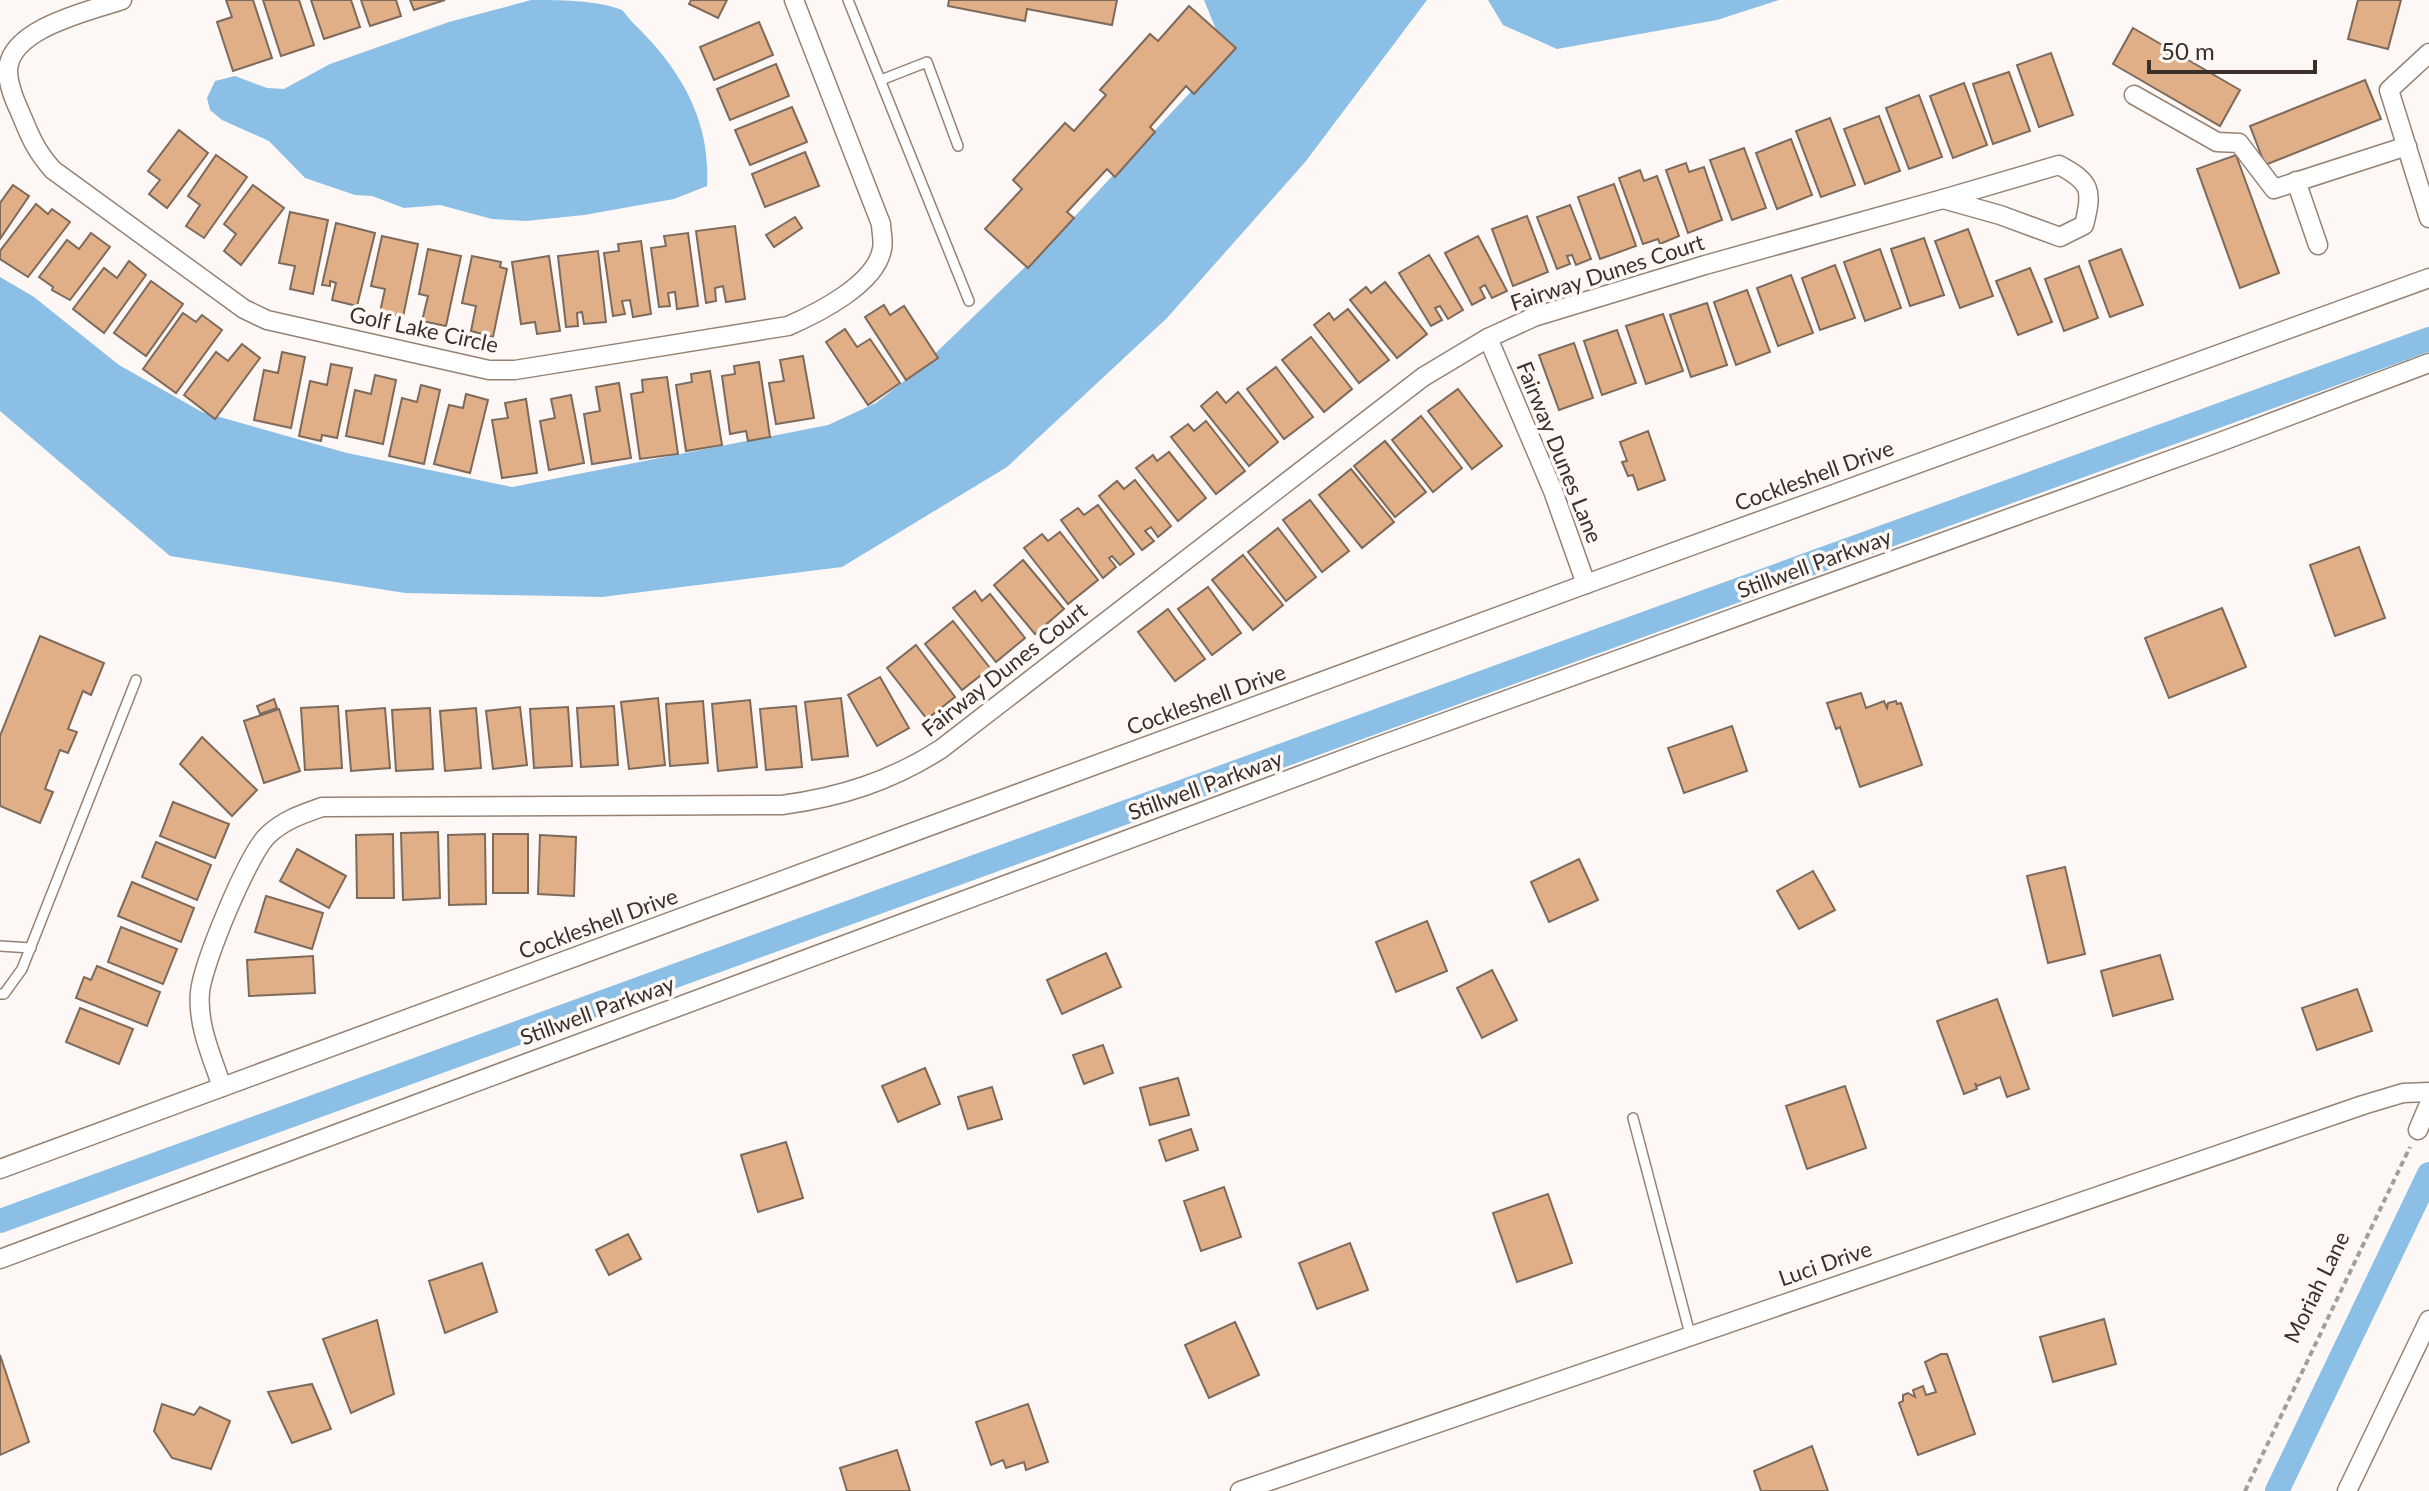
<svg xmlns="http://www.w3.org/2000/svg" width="2429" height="1491" viewBox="0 0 2429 1491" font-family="Lato,sans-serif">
<rect width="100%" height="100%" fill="#fdf8f5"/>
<g fill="#8bbfe6">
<path d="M531,0C559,0 597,0 622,10C626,14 630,20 634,24C680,68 711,120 707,186L674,199L584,215L526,221L492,219L440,205L404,208L372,196L355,195L305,178L269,141L222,120L210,110L207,98L215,81L235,76L267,88L284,89L330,64L449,22Z"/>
<path d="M1204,0H1427L1306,161L1167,318L1007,467L842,567L602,597L405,593L170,556L0,411V277L34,297L119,365L202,412L347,453L512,487L828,425L876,403L918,370L1048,245L1226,54Z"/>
<path d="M1488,0H1779L1717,20L1557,49L1503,25Z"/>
</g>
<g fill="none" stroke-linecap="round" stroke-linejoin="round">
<g stroke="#8bbfe6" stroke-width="24">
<path d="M0,1221L2429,339"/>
<path d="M2277,1491L2429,1174"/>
</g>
</g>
<g fill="#e0af87" stroke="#7d6a5b" stroke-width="2">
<path d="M226,0H253L272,58L233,71L217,22L232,17Z"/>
<path d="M263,0H299L314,45L281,56Z"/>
<path d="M311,0H351L360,27L324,39Z"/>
<path d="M361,0H396L401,16L370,26Z"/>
<path d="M410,0H445L414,10Z"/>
<path d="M691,0H727L718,18L689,4Z"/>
<path d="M949,0H1117L1112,25L1027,9L1025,21L948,6Z"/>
<path d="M2358,0H2401L2388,49L2348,39Z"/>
<path d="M1189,6L1236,48L1194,94L1186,86L1150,127L1155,132L1115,177L1107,169L1067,212L1074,218L1028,268L985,229L1022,189L1013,180L1065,123L1074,131L1106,95L1100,90L1150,34L1158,41Z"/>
<path d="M759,22L773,55L714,80L700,47Z"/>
<path d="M2133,28L2240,90L2220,126L2113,64Z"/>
<path d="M2051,53L2073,115L2039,127L2017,65Z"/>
<path d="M776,64L789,96L730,120L717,89Z"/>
<path d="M2009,72L2030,131L1993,144L1973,84Z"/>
<path d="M2365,80L2381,119L2265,165L2250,126Z"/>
<path d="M1964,83L1987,145L1953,158L1930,96Z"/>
<path d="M1919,95L1942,157L1909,169L1886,108Z"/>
<path d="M792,107L807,142L750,165L735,130Z"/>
<path d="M1879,116L1900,171L1865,184L1844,129Z"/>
<path d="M1830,118L1855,185L1821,197L1796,131Z"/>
<path d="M179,130L208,153L167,208L149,194L160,180L148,171Z"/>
<path d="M1791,139L1812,195L1777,209L1756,153Z"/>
<path d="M1744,148L1766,208L1732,220L1710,160Z"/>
<path d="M805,152L819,186L765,207L752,174Z"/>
<path d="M216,155L247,177L204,238L186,226L200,205L188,196Z"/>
<path d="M2236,155L2279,273L2240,288L2197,169Z"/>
<path d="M1686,163L1689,172L1704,167L1722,220L1688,233L1666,170Z"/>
<path d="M1640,170L1644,181L1657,176L1679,236L1660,244L1658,239L1643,244L1619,178Z"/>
<path d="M1614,184L1636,246L1600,259L1578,197Z"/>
<path d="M13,185L29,196L0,239V203Z"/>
<path d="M253,185L284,208L241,265L224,251L236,234L224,224Z"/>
<path d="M36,204L48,214L52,209L70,222L28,277L0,259V251Z"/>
<path d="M1570,205L1591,259L1576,265L1572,255L1567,256L1570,264L1557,269L1537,217Z"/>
<path d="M290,212L328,220L313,294L290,289L295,266L279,263Z"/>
<path d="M1527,216L1548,272L1513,286L1492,229Z"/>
<path d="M795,217L802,228L774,247L766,235Z"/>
<path d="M336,223L375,233L357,306L332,300L336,283L330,281V286L322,285Z"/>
<path d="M735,226L745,299L726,302L723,286L715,288L716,301L706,303L696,231Z"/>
<path d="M1968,229L1993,296L1960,308L1935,241Z"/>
<path d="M91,233L110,247L70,300L52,290L53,287L39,277L67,240L79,249Z"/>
<path d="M688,233L698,306L677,309L675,292L668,293L670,306L659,307L651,248L666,246L664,236Z"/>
<path d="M382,236L418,244L403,317L380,312L385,289L371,286Z"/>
<path d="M1478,236L1507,291L1492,298L1485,285L1480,288L1485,298L1472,305L1445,253Z"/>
<path d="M1924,238L1944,295L1910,306L1891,249Z"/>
<path d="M641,241L651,314L633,317L630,300L622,301L625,314L613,316L604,253L619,251L618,244Z"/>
<path d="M428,249L461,256L446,326L422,321L428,296L419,294Z"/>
<path d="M1880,249L1901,308L1865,321L1844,262Z"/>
<path d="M2121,249L2143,305L2110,317L2089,261Z"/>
<path d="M598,251L606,322L584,324L582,312L577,313L578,326L566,327L558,256Z"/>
<path d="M1429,255L1463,310L1448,319L1440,306L1435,308L1442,320L1431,326L1399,273Z"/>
<path d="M472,256L501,262L500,267L507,269L493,337L471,331L476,306L462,303Z"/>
<path d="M549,256L560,331L537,334L535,322L521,324L512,262Z"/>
<path d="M129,261L146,275L104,333L73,309L104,268L117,278Z"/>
<path d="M1835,265L1855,318L1820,330L1802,278Z"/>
<path d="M2079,266L2098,318L2064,331L2045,279Z"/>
<path d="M2030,268L2052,322L2018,335L1996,281Z"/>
<path d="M1791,275L1813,333L1778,346L1757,288Z"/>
<path d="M151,281L183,304L146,356L114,333Z"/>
<path d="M1385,282L1427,334L1397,358L1350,300L1366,287L1371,293Z"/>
<path d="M1747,290L1770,352L1736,365L1714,302Z"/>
<path d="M1707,303L1727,365L1691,377L1670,315Z"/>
<path d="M884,305L890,315L904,306L938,358L906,380L865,317Z"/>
<path d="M1348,309L1389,360L1359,383L1314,325L1329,313L1334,320Z"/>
<path d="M183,313L196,322L202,315L222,330L176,393L143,369Z"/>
<path d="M1663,314L1683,371L1646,384L1626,326Z"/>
<path d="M845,329L857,347L870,339L900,383L868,405L826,342Z"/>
<path d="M1617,330L1636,383L1602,395L1584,341Z"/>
<path d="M1311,337L1352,389L1324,412L1282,360Z"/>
<path d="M1574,343L1593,398L1559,410L1539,355Z"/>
<path d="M242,344L260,358L215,419L184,395L216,352L228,361Z"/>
<path d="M282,352L305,357L291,428L254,420L264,370L278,373Z"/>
<path d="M803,356L814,418L776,424L769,383L784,381L780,360Z"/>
<path d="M759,362L770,437L748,441L746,431L730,434L722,376L735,374L734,366Z"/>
<path d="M331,364L352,368L337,438L322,435L321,441L299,436L310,381L327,385Z"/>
<path d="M1276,367L1313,417L1284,439L1247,389Z"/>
<path d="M710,371L722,445L686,451L676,385L692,382L691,374Z"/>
<path d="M375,375L396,380L383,444L346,436L355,390L371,394Z"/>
<path d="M667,377L678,454L640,459L631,394L643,392L642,380Z"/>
<path d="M619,383L631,458L592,464L584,414L600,411L596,387Z"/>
<path d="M421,385L440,390L424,464L389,456L402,398L417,402Z"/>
<path d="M1458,389L1502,446L1472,469L1428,411Z"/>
<path d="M1217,392L1226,403L1238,392L1278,442L1249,466L1201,406Z"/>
<path d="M466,394L488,400L470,473L434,464L449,405L463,408Z"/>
<path d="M571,395L584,463L549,470L540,421L555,418L551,399Z"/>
<path d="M526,399L537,473L502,478L492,420L508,418L505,403Z"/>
<path d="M1421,416L1462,468L1433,492L1392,440Z"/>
<path d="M1206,421L1245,471L1216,494L1171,437L1188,424L1194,431Z"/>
<path d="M1648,431L1665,480L1638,490L1633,475L1628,476L1622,462L1627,461L1620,442Z"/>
<path d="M1385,441L1426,492L1395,517L1354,466Z"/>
<path d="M1169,452L1206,498L1178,521L1136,468L1153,455L1157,461Z"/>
<path d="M1351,469L1394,522L1362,548L1319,495Z"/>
<path d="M1135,480L1171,526L1158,537L1151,527L1145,531L1154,541L1142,550L1099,496L1117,481L1124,489Z"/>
<path d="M1310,500L1349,551L1322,572L1283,520Z"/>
<path d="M1098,505L1134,554L1120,565L1112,556L1109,558L1116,567L1103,578L1061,520L1078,508L1084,515Z"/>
<path d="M1278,528L1316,577L1286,601L1248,552Z"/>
<path d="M1060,532L1098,580L1068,604L1024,548L1042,534L1048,541Z"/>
<path d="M2359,547L2385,618L2335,636L2310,565Z"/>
<path d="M1243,555L1283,605L1253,630L1212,580Z"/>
<path d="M1023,560L1064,609L1035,634L994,585Z"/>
<path d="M1208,587L1241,633L1212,655L1178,609Z"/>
<path d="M975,591L982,601L990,594L1025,638L996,662L953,608Z"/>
<path d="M2222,608L2246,667L2169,698L2145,638Z"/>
<path d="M1168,609L1205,659L1175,681L1138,632Z"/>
<path d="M953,621L990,668L962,690L925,644Z"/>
<path d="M40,636L104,663L91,695L83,691L68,729L77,732L68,753L60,750L45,789L53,792L40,823L0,806V736Z"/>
<path d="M916,645L955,697L927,719L887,668Z"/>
<path d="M880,677L909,728L877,746L848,695Z"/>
<path d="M1861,693L1866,708L1884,701L1887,708L1888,703L1896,701L1897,704L1901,703L1922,765L1860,787L1840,727L1836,729L1827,703Z"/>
<path d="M658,698L665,765L629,769L621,702Z"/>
<path d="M841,698L848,756L812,760L805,702Z"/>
<path d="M274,699L277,708L260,714L257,706Z"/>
<path d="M750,700L757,767L718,771L712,704Z"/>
<path d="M703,701L708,763L670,766L666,704Z"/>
<path d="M338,706L342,768L305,770L301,708Z"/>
<path d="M614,706L618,765L581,767L577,708Z"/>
<path d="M796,706L802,767L766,770L760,709Z"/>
<path d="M520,707L527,765L493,769L486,711Z"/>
<path d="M568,707L572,766L534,768L530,709Z"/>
<path d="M385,708L390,768L351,771L346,711Z"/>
<path d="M430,708L433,769L396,771L392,710Z"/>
<path d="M476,708L481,768L445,771L440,711Z"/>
<path d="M279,709L300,771L264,783L244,721Z"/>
<path d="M1732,726L1747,771L1684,793L1668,748Z"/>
<path d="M202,737L257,790L232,816L180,764Z"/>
<path d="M173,802L229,824L215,858L160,836Z"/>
<path d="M438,832L440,898L403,900L401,833Z"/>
<path d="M393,834L394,898H357L356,835Z"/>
<path d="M485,834L486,904L449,905L448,835Z"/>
<rect x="493" y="834" width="35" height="59"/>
<path d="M540,835L576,837L574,896L538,894Z"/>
<path d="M156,842L211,865L197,900L142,877Z"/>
<path d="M297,849L346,876L329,908L280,881Z"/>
<path d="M1579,859L1598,900L1549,922L1531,882Z"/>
<path d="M2065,867L2085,954L2048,963L2027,876Z"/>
<path d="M1813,871L1835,910L1799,929L1777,891Z"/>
<path d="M132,882L194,908L181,942L118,916Z"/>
<path d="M266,896L323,913L312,949L255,932Z"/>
<path d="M1427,921L1447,971L1396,992L1376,942Z"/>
<path d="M121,927L177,949L163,984L108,962Z"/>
<path d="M1106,953L1121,987L1062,1014L1047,980Z"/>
<path d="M2160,955L2173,999L2113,1016L2101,971Z"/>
<path d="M313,956L315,993L249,996L247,960Z"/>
<path d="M97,966L160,992L147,1026L76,998L84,977L91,980Z"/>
<path d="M1492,970L1517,1020L1482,1038L1457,988Z"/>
<path d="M2357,989L2372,1031L2317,1050L2302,1008Z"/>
<path d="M1997,999L2029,1089L2007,1097L2000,1077L1977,1086L1975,1083L1977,1089L1964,1094L1937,1021Z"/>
<path d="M80,1008L133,1029L119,1064L66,1042Z"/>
<path d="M1103,1045L1113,1073L1084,1084L1073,1055Z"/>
<path d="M925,1068L940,1104L898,1122L882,1086Z"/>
<path d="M1178,1078L1189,1115L1150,1125L1140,1088Z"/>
<path d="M1845,1086L1866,1148L1807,1169L1786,1106Z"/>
<path d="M992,1087L1002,1119L968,1129L958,1097Z"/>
<path d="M1191,1129L1198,1150L1166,1161L1159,1140Z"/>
<path d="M786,1142L803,1198L758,1212L741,1155Z"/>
<path d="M1224,1187L1241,1237L1201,1251L1184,1201Z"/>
<path d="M1548,1194L1572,1263L1517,1282L1493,1213Z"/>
<path d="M628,1234L641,1259L609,1275L596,1250Z"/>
<path d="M1350,1243L1368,1290L1317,1309L1299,1263Z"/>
<path d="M482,1263L497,1312L445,1333L429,1281Z"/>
<path d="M2104,1319L2116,1364L2053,1382L2040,1337Z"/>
<path d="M377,1320L394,1394L351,1413L323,1339Z"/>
<path d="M1235,1322L1259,1375L1209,1398L1185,1345Z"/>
<path d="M1941,1354H1947L1975,1434L1918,1455L1899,1403L1903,1401V1395L1908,1393L1915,1397L1913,1390L1923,1386L1926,1395L1936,1392L1925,1362Z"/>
<path d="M0,1355L29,1442L0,1455Z"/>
<path d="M312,1384L331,1429L292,1443L268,1392Z"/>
<path d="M162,1404L194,1415L200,1407L230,1421L211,1469L172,1458L154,1431Z"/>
<path d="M1028,1404L1048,1462L1026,1470L1024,1462L1006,1468L1003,1460L991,1465L976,1422Z"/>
<path d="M1812,1446L1828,1491H1761L1754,1471Z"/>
<path d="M897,1450L910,1491H847L840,1468Z"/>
</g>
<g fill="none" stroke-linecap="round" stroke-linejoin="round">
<g stroke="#968273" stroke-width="12">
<g id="service">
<path d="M848,0L969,301"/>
<path d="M881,80L927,62L958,146"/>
<path d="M0,946L31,948"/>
<path d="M0,994H4L22,969L136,680"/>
<path d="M1633,1118L1690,1334"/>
</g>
</g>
<g stroke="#968273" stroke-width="21">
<g id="minor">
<path d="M122,0C90,11 10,28 8,70C8,85 14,99 20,112C30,136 35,150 53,170L244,309L267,320L489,370H515L788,326C818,313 876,284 882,249C884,241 881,232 881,224L794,0"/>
<path d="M2429,53L2389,90L2429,218"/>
<path d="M2134,95L2217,142L2239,143L2274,189L2407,146"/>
<path d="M2059,165C2091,182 2093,190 2084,225L2060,237L2000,215L1943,199Z"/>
<path d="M2296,181L2318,245"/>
<path d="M1488,338L1553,491L1586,584"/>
<path d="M222,1087C212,1057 197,1025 200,992C203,963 248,854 268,835C284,820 302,814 322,807L782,805C841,797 891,781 941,749L1423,377L1488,338L1534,317L1705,265L1943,199"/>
<path d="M2418,1130L2429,1104"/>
<path d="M0,1169L1586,584L2429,278"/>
<path d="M0,1259L1379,746L2220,442L2429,363"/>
<path d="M1240,1491L2363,1105L2403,1093L2429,1092"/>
<path d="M2347,1491L2429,1320"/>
</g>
</g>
<path stroke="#a49e99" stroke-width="4" stroke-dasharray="6 4" stroke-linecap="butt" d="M2245,1491L2410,1147"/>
<use href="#service" stroke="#fff" stroke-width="9"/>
<use href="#minor" stroke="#fff" stroke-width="18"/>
</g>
<g text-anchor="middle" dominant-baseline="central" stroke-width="7" stroke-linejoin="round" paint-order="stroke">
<g font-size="22" fill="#383029" stroke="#fdf8f5">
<text transform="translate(1607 272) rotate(-18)">Fairway Dunes Court</text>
<text transform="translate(424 329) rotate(12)">Golf Lake Circle</text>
<text transform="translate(1560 452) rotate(68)">Fairway Dunes Lane</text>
<text transform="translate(1814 475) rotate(-20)">Cockleshell Drive</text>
<text transform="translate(1814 563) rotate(-20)">Stillwell Parkway</text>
<text transform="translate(1004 669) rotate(-38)">Fairway Dunes Court</text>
<text transform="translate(1206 699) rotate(-20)">Cockleshell Drive</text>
<text transform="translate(1205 785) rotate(-20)">Stillwell Parkway</text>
<text transform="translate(598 923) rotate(-20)">Cockleshell Drive</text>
<text transform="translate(597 1010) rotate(-20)">Stillwell Parkway</text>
<text transform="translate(1825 1263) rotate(-19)">Luci Drive</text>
<text transform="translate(2316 1287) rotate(-64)">Moriah Lane</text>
</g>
</g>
<path d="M2149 60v12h166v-12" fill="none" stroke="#383029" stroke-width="4"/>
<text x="2161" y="60" font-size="24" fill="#383029" stroke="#fdf8f5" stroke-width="6" paint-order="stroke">50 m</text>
</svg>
